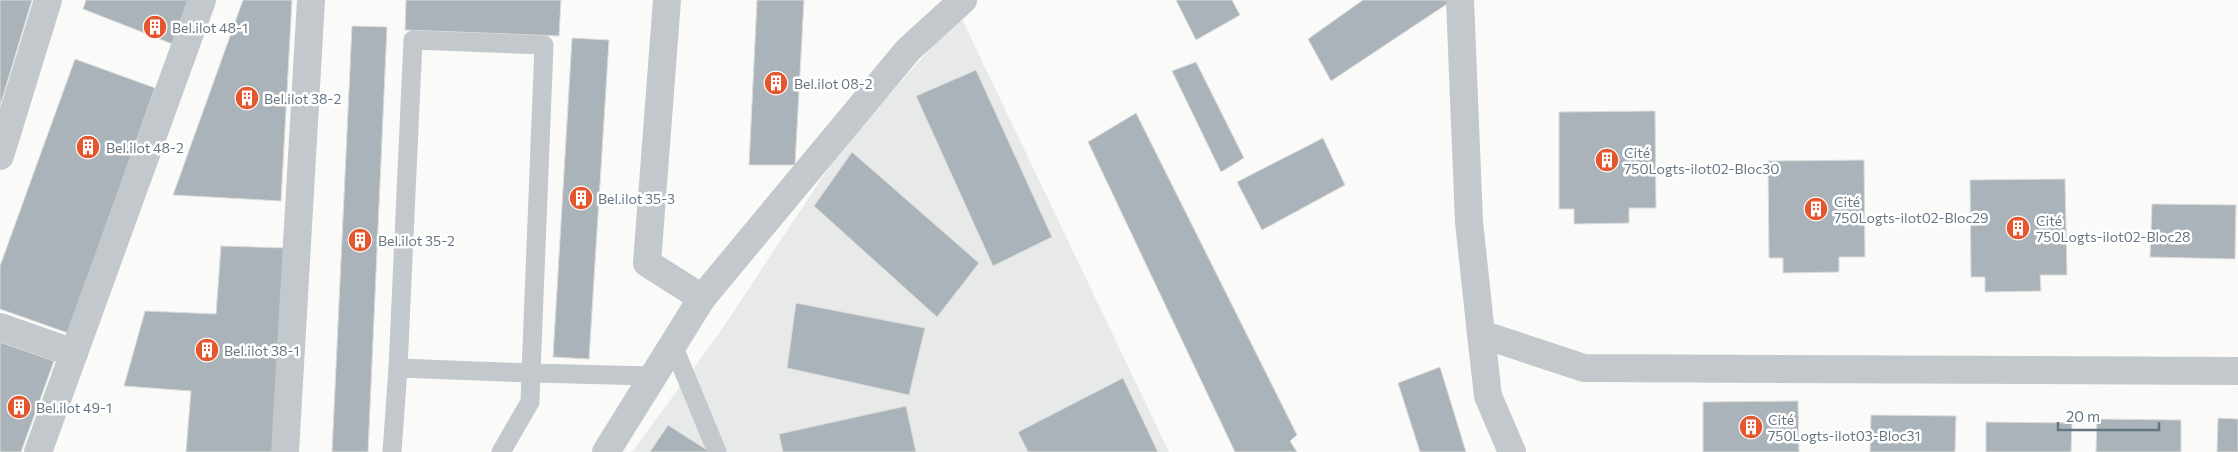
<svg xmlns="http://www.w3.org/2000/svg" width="2238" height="452" viewBox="0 0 2238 452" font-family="Commissioner,sans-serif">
<rect width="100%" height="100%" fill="#fafaf8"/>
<path fill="#e8e9e9" d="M960,15L1169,452H632L718,335L841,149Z"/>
<g fill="#aab3b9" stroke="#dcdcda">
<path d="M0,0H32L0,106Z"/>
<path d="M86,0H190L175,45L83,9Z"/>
<path d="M243,0H292L281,201L173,195Z"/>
<path d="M406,0H561L559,36L405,30Z"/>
<path d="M757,0H804L795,165H749Z"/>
<path d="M1176,0H1232L1240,15L1196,40Z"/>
<path d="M1363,0H1453L1331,81L1308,39Z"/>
<path d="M352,26L387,27L368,452H332Z"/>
<path d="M572,38L609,40L589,359L553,357Z"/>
<path d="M75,59L155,88L68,333L0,309V266Z"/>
<path d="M1196,62L1244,158L1221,172L1172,71Z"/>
<path d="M976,70L1052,237L993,266L916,96Z"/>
<path d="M1655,111L1656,208H1629V223L1574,224V209H1559V112Z"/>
<path d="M1136,113L1297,435L1290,441L1297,452H1235L1088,142Z"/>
<path d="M1323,138L1345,185L1262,230L1237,182Z"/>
<path d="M852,152L979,263L937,317L814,206Z"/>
<path d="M1864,160L1865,257H1839V272L1783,273V258H1769L1768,161Z"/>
<path d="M2065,179L2067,275H2040L2041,291L1985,292V277H1971L1970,180Z"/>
<path d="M2152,204L2236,205L2235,259L2150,257Z"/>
<path d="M221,246L287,248L275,452H186L191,391L124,386L145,311L216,314Z"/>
<path d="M796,303L925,328L909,395L787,368Z"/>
<path d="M0,342L54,361L21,452H0Z"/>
<path d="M1440,367L1466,452H1420L1398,383Z"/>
<path d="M1123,378L1158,452H1028L1018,432Z"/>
<path d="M1798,401L1799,452H1703V402Z"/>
<path d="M906,406L916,452H783L779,434Z"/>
<path d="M1871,415L1956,416L1955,452H1870Z"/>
<path d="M2218,418L2238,419V452H2217Z"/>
<path d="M2097,419L2181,420V452H2096Z"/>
<path d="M1986,422L2072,423L2071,452H1986Z"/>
<path d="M668,425L710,452H650Z"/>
</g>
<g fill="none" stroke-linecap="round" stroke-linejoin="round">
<g stroke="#c3c8cc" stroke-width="19">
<path d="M413,40L544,45L531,373L398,368Z"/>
<path d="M672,343L717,452"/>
<path d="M392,452L398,368"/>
<path d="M501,452L530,402L531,373L652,376"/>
</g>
<g stroke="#c3c8cc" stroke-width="28">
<path d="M667,0L647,263L702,298"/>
<path d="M0,156L48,0"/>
<path d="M0,327L74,353"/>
<path d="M1481,334L1584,368L2238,371"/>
<path d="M38,452L202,0"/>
<path d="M285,452L311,0"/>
<path d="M606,452L702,298L908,50L963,0"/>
</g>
<path stroke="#c3c8cc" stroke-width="28" d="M1460,0L1469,222L1481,334L1488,396L1512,452"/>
</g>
<defs>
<g id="building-disc" transform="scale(1.25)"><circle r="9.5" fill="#e4572e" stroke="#fff"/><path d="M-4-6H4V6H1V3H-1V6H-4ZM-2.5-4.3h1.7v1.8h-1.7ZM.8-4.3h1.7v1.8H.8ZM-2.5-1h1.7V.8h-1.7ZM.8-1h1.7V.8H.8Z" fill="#fff"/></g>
</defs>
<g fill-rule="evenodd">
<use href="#building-disc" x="155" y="27"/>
<use href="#building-disc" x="776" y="83"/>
<use href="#building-disc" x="247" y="98"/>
<use href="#building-disc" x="88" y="147"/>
<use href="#building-disc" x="1607" y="160"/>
<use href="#building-disc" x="581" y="198"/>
<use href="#building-disc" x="1816" y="209"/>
<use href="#building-disc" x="2018" y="228"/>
<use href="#building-disc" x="360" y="240"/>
<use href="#building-disc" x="207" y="350"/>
<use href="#building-disc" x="19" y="407"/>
<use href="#building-disc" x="1751" y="427"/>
</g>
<g text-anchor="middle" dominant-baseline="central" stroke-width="5" stroke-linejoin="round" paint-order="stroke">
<g font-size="14" fill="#657683" stroke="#fff" text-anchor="start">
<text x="172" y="27">Bel.ilot 48-1</text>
<text x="794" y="83">Bel.ilot 08-2</text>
<text x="264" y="98">Bel.ilot 38-2</text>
<text x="106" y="147">Bel.ilot 48-2</text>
<text x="1624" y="152">Cité<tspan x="1624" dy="16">750Logts-ilot02-Bloc30</tspan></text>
<text x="598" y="198">Bel.ilot 35-3</text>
<text x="1834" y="201">Cité<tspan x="1834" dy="16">750Logts-ilot02-Bloc29</tspan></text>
<text x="2036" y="220">Cité<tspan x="2036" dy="16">750Logts-ilot02-Bloc28</tspan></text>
<text x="378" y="240">Bel.ilot 35-2</text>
<text x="224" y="350">Bel.ilot 38-1</text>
<text x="36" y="407">Bel.ilot 49-1</text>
<text x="1768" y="419">Cité<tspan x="1768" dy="16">750Logts-ilot03-Bloc31</tspan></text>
</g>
</g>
<path d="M2058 422v8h101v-8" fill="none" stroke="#657683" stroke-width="2.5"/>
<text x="2066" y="422" font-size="15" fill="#657683" stroke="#ffffff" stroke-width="4" paint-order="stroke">20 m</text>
</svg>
